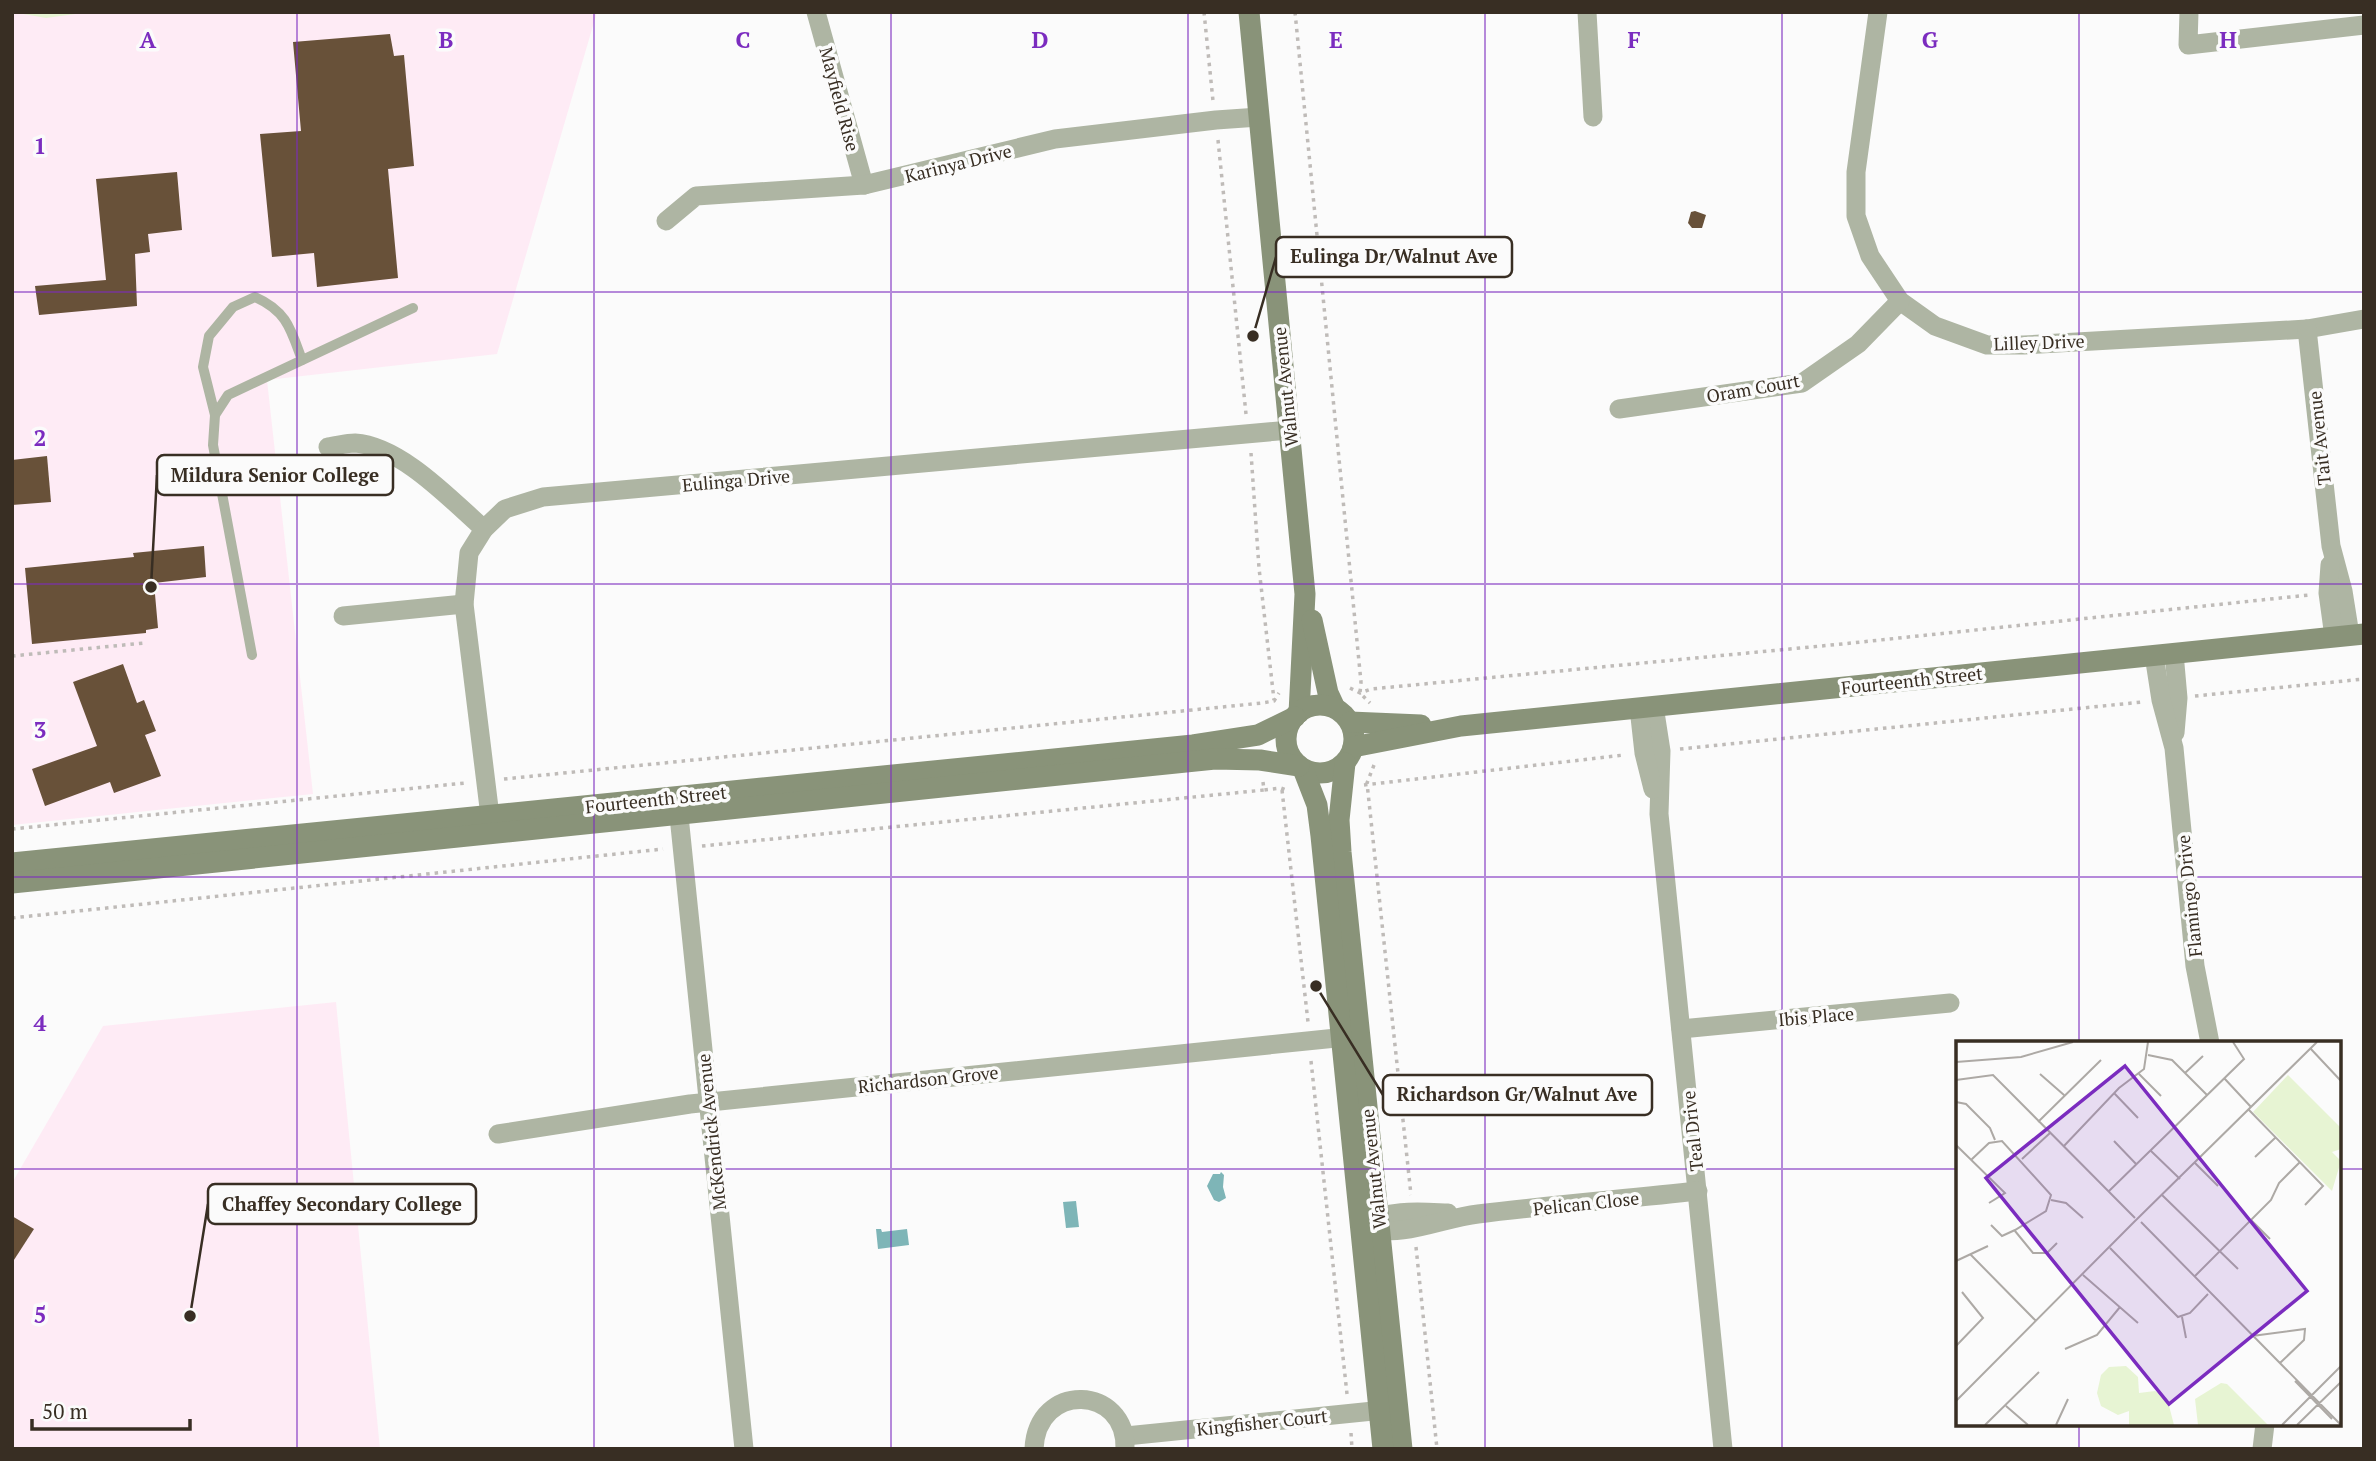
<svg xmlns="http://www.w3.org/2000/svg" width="2376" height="1461" viewBox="0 0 2376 1461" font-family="'PT Serif',serif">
<rect width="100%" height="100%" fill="#fbfbfb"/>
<g fill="#feebf5">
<path d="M12,12H597L497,354L267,380L313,794L12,825Z"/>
<path d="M336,1002L380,1449H12V1183L103,1026Z"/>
</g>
<path fill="#e7f4d3" d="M12,12H90L46,18Z"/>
<g fill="#7eb5b7">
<path d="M1221,1172L1224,1175L1223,1187L1226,1198L1219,1202L1214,1200L1207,1186L1213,1174H1220Z"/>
<path d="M1076,1201L1079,1227L1066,1228L1063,1202Z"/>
<path d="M876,1229H881L882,1232L907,1229L909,1245L878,1249Z"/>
</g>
<g fill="#685139">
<path d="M390,34L394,56L404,55L414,166L388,169L398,278L317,287L314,253L272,257L260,134L301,131L293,42Z"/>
<path d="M177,172L182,230L148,234L150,252L135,254L137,306L39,315L35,286L106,280L96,179Z"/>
<path d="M1695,211L1706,215L1702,228H1692L1688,223L1691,212Z"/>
<path d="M47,456L51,502L12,505V460Z"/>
<path d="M204,546L206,577L154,583L158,628L146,630V633L32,644L25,568L134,557L133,553Z"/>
<path d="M123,664L137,703L144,700L156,731L145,735L161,776L114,793L110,782L45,806L32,769L97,746L73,682Z"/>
<path d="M12,1216L34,1229L12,1263Z"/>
</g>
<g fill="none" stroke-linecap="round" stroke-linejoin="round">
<g stroke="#bfbbb8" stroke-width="3.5" stroke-dasharray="3.5 5" stroke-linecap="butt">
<path d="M1204,12L1213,101"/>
<path d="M1295,12L1361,682L1360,693L1370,703"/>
<path d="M1218,140L1246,414"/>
<path d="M1251,453L1259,568L1274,700"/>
<path d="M12,656L144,643"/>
<path d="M1350,688L1360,693L1371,689L1842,644L2309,595"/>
<path d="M2195,696L2364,679"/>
<path d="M1680,749L2142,702"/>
<path d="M1374,765L1367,783L1411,1195"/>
<path d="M504,779L1262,703L1274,701L1279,693"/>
<path d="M1263,782L1264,790L1281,788L1289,791"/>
<path d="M1364,785L1624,755"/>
<path d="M1282,790L1308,1022"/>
<path d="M12,829L465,783"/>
<path d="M702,846L1264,790"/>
<path d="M12,918L663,849"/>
<path d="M1311,1061L1347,1394"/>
<path d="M1416,1247L1437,1449"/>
<path d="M1351,1433L1352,1449"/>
</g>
<g stroke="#aeb5a3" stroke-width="10">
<path d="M215,415L203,367L209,336L233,307L255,297C287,311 291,330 302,360"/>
<path d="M252,655L213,445L215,415L228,395L413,308"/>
</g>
<g stroke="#aeb5a3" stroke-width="19">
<path d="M816,12L864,185"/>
<path d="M1587,12L1593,117"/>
<path d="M1878,12L1856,172V216L1870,256L1900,301L1935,326L1987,345H2024L2307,329L2364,319"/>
<path d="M2189,12L2188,45L2364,25"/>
<path d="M666,221L696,196L864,185L1055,139L1216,120L1259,117"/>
<path d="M2307,329L2331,546L2343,591L2350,635"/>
<path d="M1619,409L1802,383L1858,344L1900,301"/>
<path d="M328,447C337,446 346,443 355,443C401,446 451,500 484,529"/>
<path d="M2330,565L2328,593L2334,637"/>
<path d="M343,616L464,604"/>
<path d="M2174,653L2178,698L2175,733"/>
<path d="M2154,655L2161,700L2174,748L2195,966L2210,1043"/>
<path d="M1654,706L1661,751L1659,814L1723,1449"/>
<path d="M1639,708L1644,753L1653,789"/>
<path d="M490,816L464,604L469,553L484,529L505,509L543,497L1290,430"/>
<path d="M679,816L744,1449"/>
<path d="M1681,1029L1950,1003"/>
<path d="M498,1134L690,1104L1356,1036"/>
<path d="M1365,1223C1390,1209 1420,1212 1448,1213"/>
<path d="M1367,1227C1402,1239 1442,1218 1478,1214C1551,1205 1625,1199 1698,1191"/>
<path d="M1126,1436L1393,1409"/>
<path d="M1034,1449C1037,1381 1127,1385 1125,1449"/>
<path d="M2262,1449L2265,1424"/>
</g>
<g stroke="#899379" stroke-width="21">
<path d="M1249,12L1305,594L1299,713"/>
<path d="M1312,620L1328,693L1335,708"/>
<circle cx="1320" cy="739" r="34"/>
<path d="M1350,722L1421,725"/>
<path d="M1353,747L1461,726L2364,634"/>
<path d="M1345,763L1339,820L1341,852L1402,1449"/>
<path d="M1303,769L1317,805L1321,836L1383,1449"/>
<path d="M12,863L1193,745L1258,735L1295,717"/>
<path d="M12,883L1215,759L1260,760L1299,766"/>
</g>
</g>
<path fill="none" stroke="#7b2cbf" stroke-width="2" stroke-opacity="0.55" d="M297,12V1449M594,12V1449M891,12V1449M1188,12V1449M1485,12V1449M1782,12V1449M2079,12V1043M12,292H2364M12,584H2364M12,877H2364M12,1169H1958M2339,1169H2364M2079,1424V1449"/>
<g text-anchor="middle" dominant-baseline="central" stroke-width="7" stroke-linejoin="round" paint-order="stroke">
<g font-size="18" fill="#382e23" stroke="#fbfbfb">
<text transform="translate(840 99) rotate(75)">Mayfield Rise</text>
<text transform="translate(958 163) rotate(-14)">Karinya Drive</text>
<text transform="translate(2039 342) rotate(-2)">Lilley Drive</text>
<text transform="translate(1285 387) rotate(-96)">Walnut Avenue</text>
<text transform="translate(1753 388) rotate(-10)">Oram Court</text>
<text transform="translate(2319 438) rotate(-96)">Tait Avenue</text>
<text transform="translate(736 480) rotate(-5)">Eulinga Drive</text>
<text transform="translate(1912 680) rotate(-6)">Fourteenth Street</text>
<text transform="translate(656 799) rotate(-6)">Fourteenth Street</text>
<text transform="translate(2189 896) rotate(-96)">Flamingo Drive</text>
<text transform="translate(1816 1016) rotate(-5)">Ibis Place</text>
<text transform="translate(928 1079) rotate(-6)">Richardson Grove</text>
<text transform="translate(1692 1131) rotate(-96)">Teal Drive</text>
<text transform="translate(711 1132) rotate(-96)">McKendrick Avenue</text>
<text transform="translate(1373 1169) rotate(-96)">Walnut Avenue</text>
<text transform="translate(1586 1203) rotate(-6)">Pelican Close</text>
<text transform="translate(1262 1422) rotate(-6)">Kingfisher Court</text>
</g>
</g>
<g transform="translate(1956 1041)">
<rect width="385" height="385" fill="#fbfbfb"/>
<path d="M332,34L385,87V108L376,111L385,120L376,150L297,71ZM265,342L271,343L312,384H242L239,358Z" fill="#e7f4d3"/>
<path d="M170,325L182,336L183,352L199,350L211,357L218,384H173V370L162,374L145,365L141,352L145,334L153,326ZM259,348L274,349L292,366V384H244L243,358Z" fill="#e7f4d3"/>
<path fill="none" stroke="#ada9a5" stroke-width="2" d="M354,7L385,40M192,14L216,19L251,54M0,21L65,16L117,1M229,32L247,15M84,33L108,54M183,33L205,55M268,37L295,66M0,39L37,34L179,177M158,52L182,77M0,61L10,63L34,87L39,99M292,68L367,145L349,164M82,81L145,19M158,100L181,124M0,104L49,152L33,162M107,106L163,47L188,28L192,1M195,110L224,138M299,116L319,97M66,118L94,92M15,119L33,102L46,100L95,154L90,170L59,189L46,195L35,184M239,122L262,145M152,151L288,18L277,1M206,154L282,228M95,159L110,162L127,177M295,179L314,198M185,181L385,384M177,182L361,1M59,190L77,212H91L101,202M154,207L222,276L234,272L252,253M14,213L80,280M0,220L32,205M127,234L182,282M238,236L315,159L323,142L344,121M226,276L230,297M296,295L349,288L348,299L324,322M0,305L27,277L6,251M109,308L141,294L164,266M339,340L376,378M0,360L177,182M50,365L72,384M29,384L83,331M100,384L112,358M326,384L385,325M341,384L385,341"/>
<path fill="#7b2cbf" fill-opacity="0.15" stroke="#7b2cbf" stroke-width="3.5" d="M169,25L351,250L213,363L30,137Z"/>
<rect width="385" height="385" fill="none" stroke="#382e23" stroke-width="3.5"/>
</g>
<g font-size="23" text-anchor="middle" font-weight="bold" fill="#7b2cbf" stroke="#fbfbfb" stroke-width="7" stroke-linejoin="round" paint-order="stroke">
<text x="148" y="48">A</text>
<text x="446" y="48">B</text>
<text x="743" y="48">C</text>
<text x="1040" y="48">D</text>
<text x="1336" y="48">E</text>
<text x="1634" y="48">F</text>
<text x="1930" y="48">G</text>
<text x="2228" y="48">H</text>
<text x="40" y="154">1</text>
<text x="40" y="446">2</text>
<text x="40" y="738">3</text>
<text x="40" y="1031">4</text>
<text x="40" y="1323">5</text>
</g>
<path fill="none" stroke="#382e23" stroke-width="2.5" d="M1253 336L1276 257M151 587L157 475M1316 986L1383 1095M190 1316L208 1204"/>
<g fill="#382e23" stroke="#fbfbfb" stroke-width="2.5">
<circle cx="1253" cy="336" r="7"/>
<circle cx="151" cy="587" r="7"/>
<circle cx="1316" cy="986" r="7"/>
<circle cx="190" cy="1316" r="7"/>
</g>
<g fill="#fbfbfb" stroke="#382e23" stroke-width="2.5">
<rect x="1276" y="237" width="236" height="40" rx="7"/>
<rect x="157" y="455" width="236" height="40" rx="7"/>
<rect x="1383" y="1075" width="269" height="40" rx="7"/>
<rect x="208" y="1184" width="268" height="40" rx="7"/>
</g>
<g font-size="19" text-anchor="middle" font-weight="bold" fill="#382e23">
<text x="1394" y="263">Eulinga Dr/Walnut Ave</text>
<text x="275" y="482">Mildura Senior College</text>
<text x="1517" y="1101">Richardson Gr/Walnut Ave</text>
<text x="342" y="1211">Chaffey Secondary College</text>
</g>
<rect width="2376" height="1461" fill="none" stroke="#382e23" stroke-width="28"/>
<path d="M32 1419v10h158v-10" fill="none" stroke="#382e23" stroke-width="3.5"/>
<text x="42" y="1419" font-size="21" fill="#382e23" stroke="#fbfbfb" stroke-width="5" paint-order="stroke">50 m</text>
</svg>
